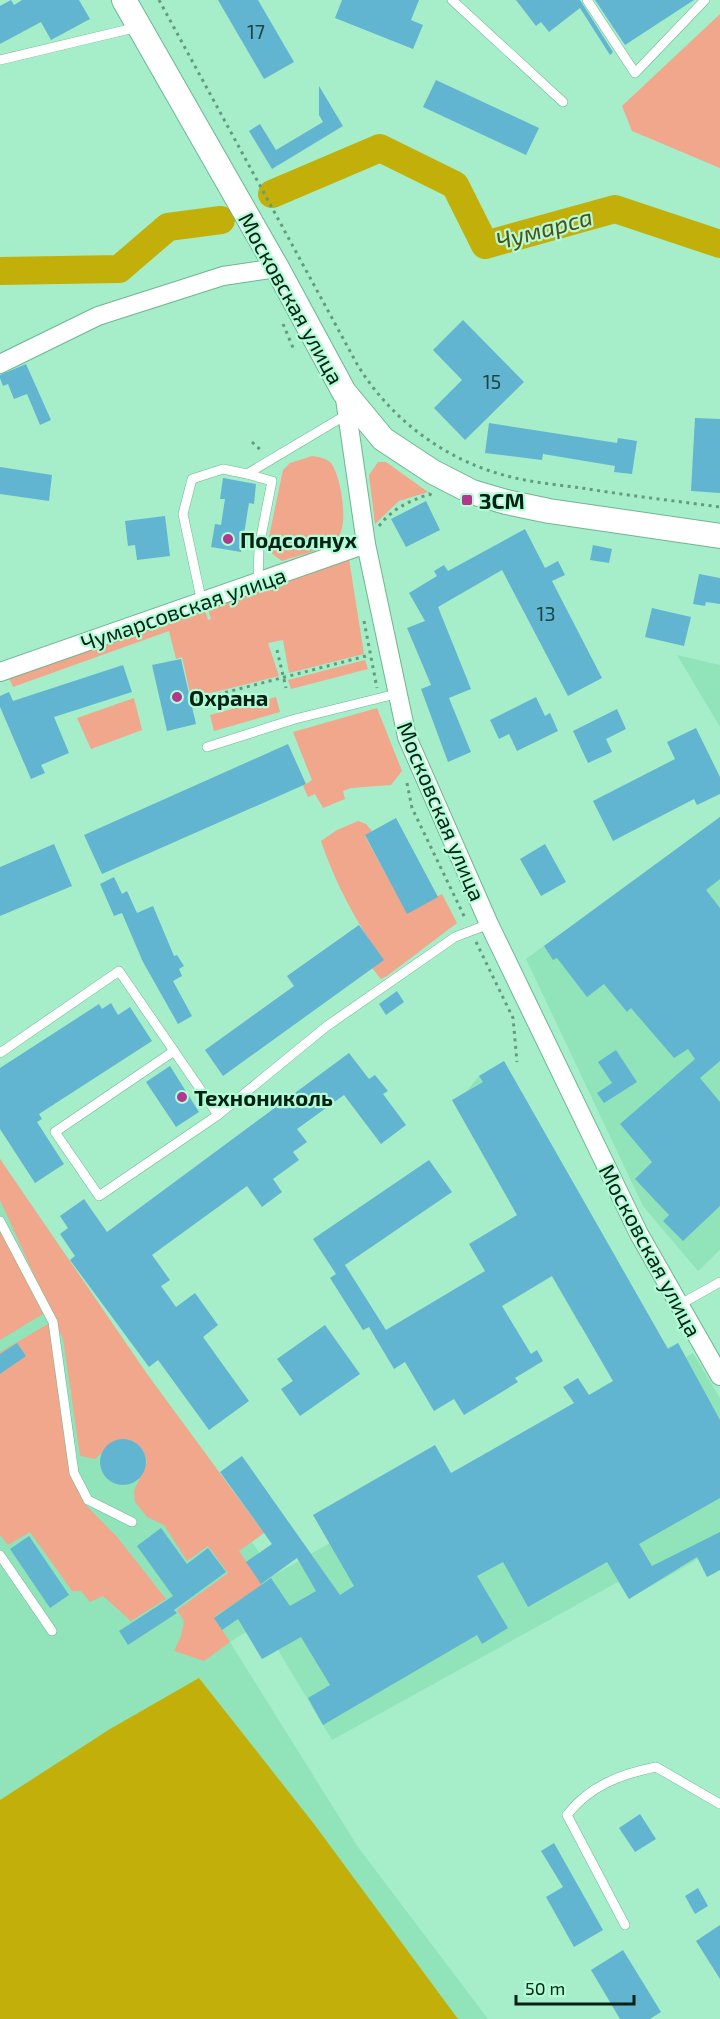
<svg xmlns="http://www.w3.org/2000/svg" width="720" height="2019" viewBox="0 0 720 2019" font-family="'Exo 2',sans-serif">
<rect width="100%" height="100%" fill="#a5eec9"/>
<g fill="#91e4ba">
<path d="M677,655L720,665V727Z"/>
<path d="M720,817V1250L698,1271L643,1206L526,959Z"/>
<path d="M504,1061L667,1348L678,1343L686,1357L693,1353L720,1398V1570L707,1577L698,1559L629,1599L618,1582L332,1740L278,1650L262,1659L246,1632L230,1642L358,1847L488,2019H0V1159L147,1374L264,1533L252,1542L274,1575L652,1359L621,1303L580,1326L452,1100L466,1092L479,1076Z"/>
</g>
<g fill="#f1a78b">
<path d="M720,14V168L632,131L622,106Z"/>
<path d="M312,456C319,457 325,458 330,462C341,473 349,526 338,537C324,551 299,555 282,561L270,552L268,541L283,470L290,463Z"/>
<path d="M378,462H386L428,492L399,501L375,524L369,475Z"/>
<path d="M349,559L364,654L289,673L283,640L268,643L279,676L191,698L182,657L176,659L169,631L13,687L8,676L205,610L208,620L211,619L208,609Z"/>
<path d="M365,660L368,669L291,689L288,680Z"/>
<path d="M276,697L280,712L214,731L210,715Z"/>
<path d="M134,698L142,730L91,749L77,718Z"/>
<path d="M377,708L402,771L391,785L351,788L343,791L345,799L323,808L315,794L308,797L303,786L312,780L293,732Z"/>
<path d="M358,821L366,824L372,831L365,836L407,913L442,894L457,923L387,976L381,979L372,968L383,960C356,922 336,885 321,841L337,830Z"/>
<path d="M0,1159L147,1374L264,1533L239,1551L262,1585L214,1617L230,1642L204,1661L174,1651L181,1636L184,1621L177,1610L228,1573L208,1546L187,1561L164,1525L147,1517L135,1502L134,1491L147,1462C144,1445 133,1437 116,1440L95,1459L80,1456L63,1339L0,1200Z"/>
<path d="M0,1217L43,1314L0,1340Z"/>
<path d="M48,1324L54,1335L78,1484L84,1503L118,1538L166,1599L131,1621L103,1596L90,1602L81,1591H72L30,1532L8,1545L0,1535V1366L26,1356L17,1343L0,1354V1352Z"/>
</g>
<path fill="#c2af09" d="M199,1678L314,1824L458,2019H0V1800L110,1729Z"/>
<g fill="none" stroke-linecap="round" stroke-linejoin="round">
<g stroke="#c2af09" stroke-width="28">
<path d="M272,194L380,148L455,185L485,245L615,209L720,244"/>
<path d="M0,271L119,269L168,227L221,220"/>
</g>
</g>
<g fill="#62b5d0">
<path d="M11,0L14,5L22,0H79L90,19L51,40L41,22L0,44V6Z"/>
<path d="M218,0H258L294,62L264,79Z"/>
<path d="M342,0H419L411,20L423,25L413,49L335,18Z"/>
<path d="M516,0H580L613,52L610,55L580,8L549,32L541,22L536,26Z"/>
<path d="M595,0H694L625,45Z"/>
<path d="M436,80L539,128L526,155L423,107Z"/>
<path d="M319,86L343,126L272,169L249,131L260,124L276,150L323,122L319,115Z"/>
<path d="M463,320L524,382L465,440L434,408L462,380L433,350Z"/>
<path d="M26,364L51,420L40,425L27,394L14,399L8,384L3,386L0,378V375Z"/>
<path d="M695,418L720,419V493L691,491Z"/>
<path d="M489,423L617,443L618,438L637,441L632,474L614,472L615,466L543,454L542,460L485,453Z"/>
<path d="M0,467L52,475L49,501L0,494Z"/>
<path d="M223,478L256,484L254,504L249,503L241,552L211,547L215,524L221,525L225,499H220Z"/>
<path d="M426,501L440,530L406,547L391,519Z"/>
<path d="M165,516L170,556L137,560L135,545L128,546L125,521Z"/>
<path d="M525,529L545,568L558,561L565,575L552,581L602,678L568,696L502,570L438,607L471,689L449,698L471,752L448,762L421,689L431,685L407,628L425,621L409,593L437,576L434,571L444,565L448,571Z"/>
<path d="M593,545L612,549L609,563L590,560Z"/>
<path d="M699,574L720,578V604L706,602L705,606L693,604Z"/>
<path d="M652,608L691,617L684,646L645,637Z"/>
<path d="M181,659L196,724L167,731L152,665Z"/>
<path d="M123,665L132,692L54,717L69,753L41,765L45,773L31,779L0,707V696L9,692L13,701Z"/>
<path d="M536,697L545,716L550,713L558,731L517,751L509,734L499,739L490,720Z"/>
<path d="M617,709L626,729L606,739L612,752L588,763L573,731Z"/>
<path d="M696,728L720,777V794L697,805L694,799L613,841L593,801L675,759L667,742Z"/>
<path d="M288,744L306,784L102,874L84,835Z"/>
<path d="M720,817V879L706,890L720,908V1061L700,1078L720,1102V1206L683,1241L663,1221L669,1215L635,1179L652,1162L620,1124L695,1059L688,1049L674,1058L631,1008L627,1012L604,984L587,997L557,958L553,960L544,946Z"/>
<path d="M396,818L438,897L407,914L365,835Z"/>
<path d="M54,844L72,886L0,916V867Z"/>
<path d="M545,844L566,882L541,896L520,859Z"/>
<path d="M114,877L122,894L127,891L137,913L153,906L174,956L177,955L184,966L179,969L182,976L173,981L192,1016L178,1024L143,962L122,913L114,916L100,884Z"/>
<path d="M359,925L384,960L223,1076L205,1050L294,986L287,976Z"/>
<path d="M397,991L404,1002L386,1015L379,1004Z"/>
<path d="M111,1003L118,1015L130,1007L152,1041L39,1114L42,1119L37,1122L64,1164L35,1183L0,1129V1068L99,1004L102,1009Z"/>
<path d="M616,1050L637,1082L604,1103L597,1093L612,1083L598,1062Z"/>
<path d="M349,1053L369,1079L375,1075L388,1091L383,1094L406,1125L381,1144L344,1095L297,1129L307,1142L293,1152L299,1160L273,1179L282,1192L262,1207L247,1186L152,1255L170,1280L161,1286L176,1307L195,1293L218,1325L203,1337L249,1401L209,1430L158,1360L149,1367L70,1260L75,1256L60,1234L68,1228L60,1216L84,1199L107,1232Z"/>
<path d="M504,1061L668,1349L678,1343L720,1420V1498L639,1544L652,1566L720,1532V1570L707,1577L697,1557L629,1599L607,1562L528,1607L503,1562L477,1576L508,1628L482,1644L477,1635L323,1725L308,1698L330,1685L301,1637L262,1659L238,1619L222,1630L214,1618L271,1578L290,1606L316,1591L297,1558L261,1584L246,1562L272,1544L220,1472L242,1456L340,1595L354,1586L313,1515L435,1445L451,1473L574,1403L563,1387L578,1378L589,1395L613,1381L552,1276L502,1306L531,1354L537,1350L543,1361L515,1378L518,1382L464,1415L454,1399L434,1411L405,1362L394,1369L369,1327L363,1330L330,1278L336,1274L313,1239L429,1160L452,1192L345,1265L386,1330L485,1271L469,1244L517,1215L452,1100L483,1082L479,1076Z"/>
<path d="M170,1066L199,1112L176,1127L146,1082Z"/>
<path d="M325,1325L360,1374L300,1416L281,1389L293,1381L277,1359Z"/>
<path d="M17,1343L26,1356L0,1374V1354Z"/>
<circle cx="123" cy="1462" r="23"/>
<path d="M161,1528L187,1564L208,1548L226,1572L174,1610L177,1613L128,1645L119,1631L173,1596L137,1546Z"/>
<path d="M29,1536L69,1595L50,1608L10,1549Z"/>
<path d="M640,1814L656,1839L635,1852L619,1828Z"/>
<path d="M554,1843L603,1930L574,1947L546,1897L563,1887L541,1851Z"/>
<path d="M698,1888L708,1906L695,1914L685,1896Z"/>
<path d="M720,1925V1979L696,1941Z"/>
<path d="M623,1950L661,2012L650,2019H620L591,1970Z"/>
</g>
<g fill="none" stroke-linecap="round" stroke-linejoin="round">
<g stroke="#6eb692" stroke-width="10">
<g id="lane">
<path d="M452,0L563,102"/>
<path d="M587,0L635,73L705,0"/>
<path d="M0,60L138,27"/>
<path d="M247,474L272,481L259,547L258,582"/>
<path d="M202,603L183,514L192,479L223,469L247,474L346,415"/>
<path d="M207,747L295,719L396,694"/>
<path d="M174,1051L55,1132L99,1196L218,1115L327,1026L455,937L489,924"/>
<path d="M0,1053L119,971L218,1115"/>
<path d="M0,1221L53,1322L74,1473L88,1500L132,1522"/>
<path d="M679,1305L720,1282"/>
<path d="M0,1555L52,1631"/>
<path d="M625,1925L567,1815C589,1786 621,1774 656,1767L720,1804"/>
</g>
</g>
<g stroke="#6eb692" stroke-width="20">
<g id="street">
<path d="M0,364L98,316L223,276L277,268"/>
<path d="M344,392L366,544L407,737L489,924L639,1234L720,1376"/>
<path d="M0,672L366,544"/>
</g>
</g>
<g stroke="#6eb692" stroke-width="26">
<path id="secondary" d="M124,0L277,268L344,392L383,439L433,472L472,492L506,502L549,511L720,536"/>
</g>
<g stroke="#639b7f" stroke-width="3" stroke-dasharray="3 4.5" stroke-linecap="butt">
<path d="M159,0L357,364C390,419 445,460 507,476C533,483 562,485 588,489C632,496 676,501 720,507"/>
<path d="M283,324L294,350"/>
<path d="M252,442L263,452"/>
<path d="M379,526C393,508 408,502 429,494L434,496"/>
<path d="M364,621L377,688"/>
<path d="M277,650L286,688"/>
<path d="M196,700L370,655"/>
<path d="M407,783L412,808L466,920"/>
<path d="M476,942L513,1018L517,1062"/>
</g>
<use href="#lane" stroke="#fff" stroke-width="9"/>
<use href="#street" stroke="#fff" stroke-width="18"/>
<use href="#secondary" stroke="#fff" stroke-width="24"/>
</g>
<g fill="#b0388d" stroke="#b2fcd6" stroke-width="2">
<rect x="461" y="494" width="12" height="12" rx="3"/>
<circle cx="228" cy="539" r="6"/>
<circle cx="177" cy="697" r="6"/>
<circle cx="182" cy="1097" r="6"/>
</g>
<g text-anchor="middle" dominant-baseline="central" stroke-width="4.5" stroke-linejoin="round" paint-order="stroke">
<g font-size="20" fill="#1b4643">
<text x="256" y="31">17</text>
<text x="492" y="381">15</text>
<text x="546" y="613">13</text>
</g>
<g font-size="22" fill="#032114" stroke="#b2fcd6">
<text transform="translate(292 298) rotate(61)">Московская улица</text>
<text transform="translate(183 608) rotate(-19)">Чумарсовская улица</text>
<text transform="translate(442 811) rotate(67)">Московская улица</text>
<text transform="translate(651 1250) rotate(62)">Московская улица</text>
</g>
<g font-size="22" font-weight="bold" fill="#032114" stroke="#b2fcd6" text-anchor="start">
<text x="479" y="500">ЗСМ</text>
<text x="240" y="539">Подсолнух</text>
<text x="189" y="697">Охрана</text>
<text x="194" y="1097">Технониколь</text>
</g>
<g font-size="24" font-style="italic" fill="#544d16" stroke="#b2fcd6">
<text transform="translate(544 228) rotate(-15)">Чумарса</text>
</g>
</g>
<path d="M516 1995v9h118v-9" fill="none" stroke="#032114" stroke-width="3"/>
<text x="525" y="1995" font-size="18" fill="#032114" stroke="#b2fcd6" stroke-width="4.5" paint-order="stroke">50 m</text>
</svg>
